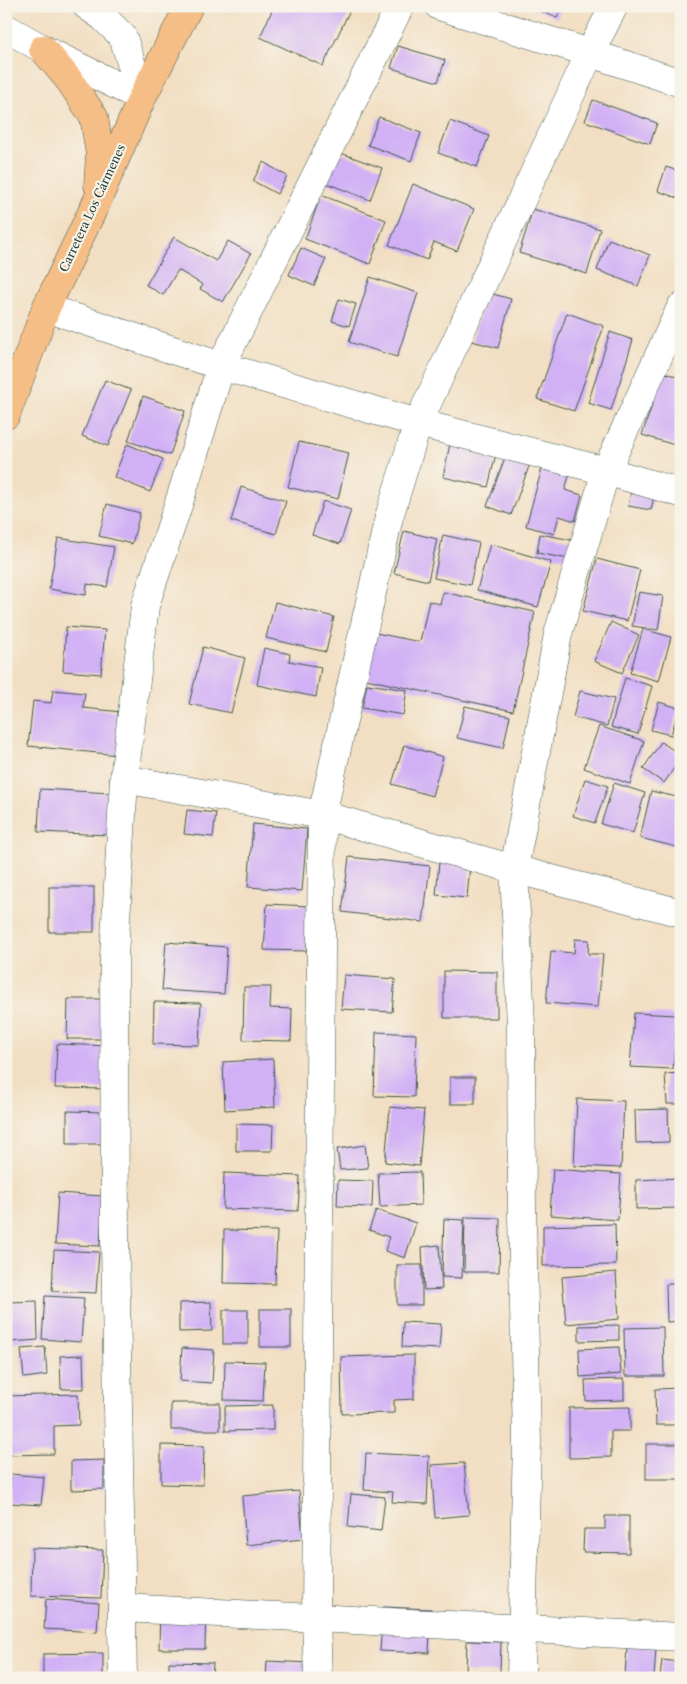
<svg xmlns="http://www.w3.org/2000/svg" width="687" height="1684" viewBox="0 0 687 1684" font-family="'Libre Caslon Text',serif">
<rect width="100%" height="100%" fill="#f7f3e8"/>
<filter id="ink" filterUnits="userSpaceOnUse"><feTurbulence type="fractalNoise" baseFrequency=".02" numOctaves="2"/><feDisplacementMap in="SourceGraphic" scale="10" xChannelSelector="R" yChannelSelector="G"/><feConvolveMatrix kernelMatrix="1 2 1 2 8 2 1 2 1" color-interpolation-filters="sRGB"/></filter>
<filter id="wash" filterUnits="userSpaceOnUse"><feTurbulence type="fractalNoise" baseFrequency=".0096" numOctaves="4" result="noise"/><feDisplacementMap in="SourceGraphic" scale="20" xChannelSelector="R" yChannelSelector="G"/><feGaussianBlur stdDeviation="1.12" result="paint"/><feColorMatrix in="noise" values="0 0 0 0 0 0 0 0 0 0 0 0 0 0 0 0 0 1.4 0 .05"/><feComposite in="paint" operator="in"/></filter>
<g filter="url(#wash)">
<rect width="100%" height="100%" fill="#f2dfc3"/>
<g id="blocks">
<g fill="#d1b0f5">
<path d="M274,6H352L323,66L260,37Z"/>
<path d="M529,6H562L557,18Z"/>
<path d="M398,46L445,60L438,82L391,68Z"/>
<path d="M593,100L657,123L650,144L585,121Z"/>
<path d="M379,117L421,133L411,161L368,145Z"/>
<path d="M450,121L489,136L477,167L438,153Z"/>
<path d="M338,152L382,168L370,200L326,183Z"/>
<path d="M263,162L287,176L277,194L253,181Z"/>
<path d="M666,167L681,172L680,199L658,191Z"/>
<path d="M413,184L474,209L457,251L434,242L427,260L389,245Z"/>
<path d="M321,195L386,220L370,264L305,239Z"/>
<path d="M533,209L600,229L587,274L519,253Z"/>
<path d="M174,237L216,261L228,241L251,254L223,302L200,289L203,285L178,270L163,295L146,285Z"/>
<path d="M609,239L650,255L638,286L597,270Z"/>
<path d="M301,248L326,259L314,286L289,275Z"/>
<path d="M370,277L418,293L397,357L349,342Z"/>
<path d="M486,292L511,299L498,348L472,341Z"/>
<path d="M339,299L356,304L349,326L332,321Z"/>
<path d="M567,313L604,326L574,411L537,399Z"/>
<path d="M610,332L633,340L611,410L588,403Z"/>
<path d="M663,372L681,378V447L642,435Z"/>
<path d="M105,380L131,390L108,446L82,436Z"/>
<path d="M143,396L185,411L170,455L128,441Z"/>
<path d="M299,442L349,453L338,499L288,487Z"/>
<path d="M127,444L163,459L150,492L114,477Z"/>
<path d="M450,444L496,454L488,487L443,477Z"/>
<path d="M510,444L534,453L511,515L487,506Z"/>
<path d="M546,454L573,462L565,490L582,495L575,521L559,516L554,534L526,526Z"/>
<path d="M634,477L657,482L651,510L628,506Z"/>
<path d="M241,487L286,501L276,534L231,521Z"/>
<path d="M323,501L351,510L340,544L312,535Z"/>
<path d="M107,504L140,513L132,544L99,536Z"/>
<path d="M404,531L437,539L428,581L394,573Z"/>
<path d="M540,534L572,540L569,559L537,553Z"/>
<path d="M443,535L479,543L470,585L434,578Z"/>
<path d="M58,538L114,547L107,587L87,584L86,595L49,589Z"/>
<path d="M490,544L551,562L538,607L477,590Z"/>
<path d="M597,559L640,570L627,621L583,611Z"/>
<path d="M443,592L535,612L513,711L366,679L376,633L420,642L429,601L440,604Z"/>
<path d="M639,592L663,596L658,630L632,626Z"/>
<path d="M275,602L334,617L326,652L266,638Z"/>
<path d="M611,622L639,635L622,673L594,661Z"/>
<path d="M66,627L105,630L101,674L63,671Z"/>
<path d="M643,629L671,637L659,681L630,673Z"/>
<path d="M203,647L245,658L231,713L189,704Z"/>
<path d="M264,648L290,654L289,661L321,667L316,697L257,685Z"/>
<path d="M625,678L652,686L638,734L611,727Z"/>
<path d="M367,684L407,690L403,715L362,708Z"/>
<path d="M53,690L85,693L83,708L122,712L118,755L28,746L33,701L51,703Z"/>
<path d="M580,691L614,699L607,726L573,717Z"/>
<path d="M659,702L679,708L671,735L651,730Z"/>
<path d="M465,706L510,716L503,748L457,738Z"/>
<path d="M599,726L644,741L630,784L584,768Z"/>
<path d="M661,742L681,755V758L664,783L643,769Z"/>
<path d="M404,745L443,757L432,796L392,784Z"/>
<path d="M585,779L608,786L595,823L573,816Z"/>
<path d="M614,783L645,793L633,833L601,824Z"/>
<path d="M40,789L111,793L109,835L38,832Z"/>
<path d="M651,791L681,798V848L640,838Z"/>
<path d="M187,810L216,813L213,837L184,834Z"/>
<path d="M253,824L307,829L302,891L248,887Z"/>
<path d="M349,857L430,866L423,922L342,912Z"/>
<path d="M439,862L470,865L467,898L436,895Z"/>
<rect x="49" y="887" width="45" height="45"/>
<path d="M267,904L309,906L307,951L264,950Z"/>
<path d="M575,939L589,940L588,954H603L598,1007L546,1003L551,951L574,953Z"/>
<path d="M166,942L227,947L224,994L162,990Z"/>
<path d="M444,971L497,972V1018H444Z"/>
<path d="M344,975L395,979L392,1012L341,1009Z"/>
<path d="M244,987H271L270,1008L292,1009L291,1041L243,1040Z"/>
<path d="M68,999H111V1039H67Z"/>
<path d="M154,1002L201,1003L199,1045L153,1044Z"/>
<path d="M634,1013L677,1015L673,1069L630,1067Z"/>
<path d="M376,1032L416,1034L414,1097L374,1096Z"/>
<path d="M57,1044L110,1046L108,1089L55,1088Z"/>
<path d="M273,1059L275,1107L225,1110L223,1062Z"/>
<path d="M681,1073V1104H667L665,1074Z"/>
<rect x="450" y="1077" width="25" height="27"/>
<path d="M577,1099L624,1101L621,1168L574,1166Z"/>
<path d="M390,1107L424,1110L419,1166L385,1162Z"/>
<path d="M668,1109L669,1142L636,1143L635,1110Z"/>
<path d="M67,1111L105,1112L104,1144H67Z"/>
<path d="M236,1124L273,1125L272,1151H236Z"/>
<path d="M365,1145L368,1168L340,1170L337,1149Z"/>
<path d="M553,1169L621,1174L618,1220L550,1215Z"/>
<path d="M420,1172L421,1205L380,1207L378,1173Z"/>
<path d="M224,1173L300,1176L298,1211L223,1209Z"/>
<path d="M681,1178V1208L636,1209V1180Z"/>
<path d="M338,1180L373,1181L372,1207L337,1206Z"/>
<path d="M58,1193L103,1196L100,1246L55,1244Z"/>
<path d="M376,1210L416,1223L405,1258L385,1251L389,1237L369,1230Z"/>
<path d="M465,1217L500,1218L499,1272H464Z"/>
<path d="M444,1219L464,1220L462,1278L442,1277Z"/>
<path d="M615,1224L616,1265L543,1266V1226Z"/>
<path d="M224,1230L277,1231L275,1284L223,1283Z"/>
<path d="M439,1245L442,1289L424,1290L422,1247Z"/>
<path d="M54,1250L99,1252L96,1293L52,1291Z"/>
<rect x="397" y="1265" width="25" height="40"/>
<path d="M616,1272L619,1319L566,1324L562,1277Z"/>
<path d="M666,1284H681V1321L667,1322Z"/>
<path d="M45,1296L84,1298L81,1342L42,1339Z"/>
<path d="M37,1301L38,1340L11,1342L10,1302Z"/>
<path d="M211,1302L212,1331L179,1332V1303Z"/>
<rect x="260" y="1309" width="31" height="38"/>
<rect x="223" y="1310" width="25" height="34"/>
<path d="M403,1322L441,1324L439,1349L402,1347Z"/>
<path d="M619,1325V1340L579,1341V1326Z"/>
<path d="M663,1327L664,1376H625L624,1328Z"/>
<path d="M45,1347L47,1375L24,1378L21,1349Z"/>
<path d="M619,1347L621,1374L580,1377L579,1349Z"/>
<path d="M182,1348L214,1350L212,1383L180,1381Z"/>
<path d="M83,1355L84,1389H61L60,1356Z"/>
<path d="M414,1355V1399L394,1400V1413L342,1414L341,1357Z"/>
<path d="M225,1361L265,1362L263,1401L224,1400Z"/>
<path d="M624,1379V1400L586,1401L585,1380Z"/>
<path d="M681,1388V1425H656L655,1389Z"/>
<path d="M78,1394L79,1425L54,1426V1454L6,1455V1396Z"/>
<rect x="171" y="1403" width="49" height="27"/>
<path d="M273,1405V1430L225,1431V1406Z"/>
<path d="M630,1407V1431H611V1457L569,1458V1408Z"/>
<rect x="646" y="1444" width="35" height="35"/>
<path d="M161,1445L204,1446L203,1485L161,1484Z"/>
<path d="M366,1453L429,1456L427,1504L392,1502L393,1492L364,1490Z"/>
<path d="M104,1460V1489L71,1490V1461Z"/>
<path d="M464,1463L469,1515L435,1518L431,1465Z"/>
<path d="M11,1474L44,1477L41,1505L9,1503Z"/>
<path d="M299,1491L303,1539L246,1545L242,1496Z"/>
<path d="M351,1494L385,1497L381,1531L348,1527Z"/>
<path d="M605,1516H629V1553L583,1552L584,1529H605Z"/>
<path d="M32,1548L103,1550L101,1598L31,1596Z"/>
<path d="M46,1599L99,1603L97,1632L44,1629Z"/>
<path d="M160,1603H206L205,1649H159Z"/>
<path d="M383,1607L431,1609L429,1653L380,1651Z"/>
<path d="M628,1633L657,1635L654,1677L625,1675Z"/>
<path d="M467,1641L501,1642L500,1672H466Z"/>
<path d="M103,1653V1678H43V1654Z"/>
<path d="M662,1660L681,1662V1678H660Z"/>
<path d="M267,1661L310,1663L309,1678H266Z"/>
<path d="M169,1662L213,1663L212,1678H169Z"/>
</g>
</g>
</g>
<g filter="url(#ink)">
<use href="#blocks" fill-opacity="0" stroke="#3f5549" stroke-width="1"/>
<g fill="none" stroke-linecap="round" stroke-linejoin="round">
<g stroke="#3f5549" stroke-width="29">
<g id="minor">
<path d="M87,6L103,17L123,37L142,98"/>
<path d="M439,6L590,53L681,83"/>
<path d="M614,6L590,53L418,423L606,471L681,493"/>
<path d="M6,28L43,49L142,98"/>
<path d="M46,308L221,366L418,423L389,517L322,815L316,1619L318,1678"/>
<path d="M124,779L322,815L514,869L681,913"/>
<path d="M122,1608L681,1637"/>
<path d="M123,1678L115,1243L114,957L124,779L145,606L182,493L221,366L400,6"/>
<path d="M521,1678L527,1442L522,1215L521,1026L514,869L558,634L606,471L681,307"/>
</g>
</g>
<g stroke="#3f5549" stroke-width="29">
<g id="major">
<path d="M43,49L69,80L94,117L100,155L98,185"/>
<path d="M6,415L46,308L98,199L142,98L189,6"/>
</g>
</g>
<use href="#minor" stroke="#fff" stroke-width="28"/>
<use href="#major" stroke="#f5be86" stroke-width="28"/>
</g>
</g>
<g text-anchor="middle" dominant-baseline="central" stroke-width="4.5" stroke-linejoin="round" paint-order="stroke">
<g font-size="12" fill="#1f3d34" stroke="#f7f3e8">
<text transform="translate(92 208) rotate(-65)">Carretera Los Cármenes</text>
</g>
</g>
<rect width="687" height="1684" fill="none" stroke="#f7f3e8" stroke-width="25"/>
</svg>
